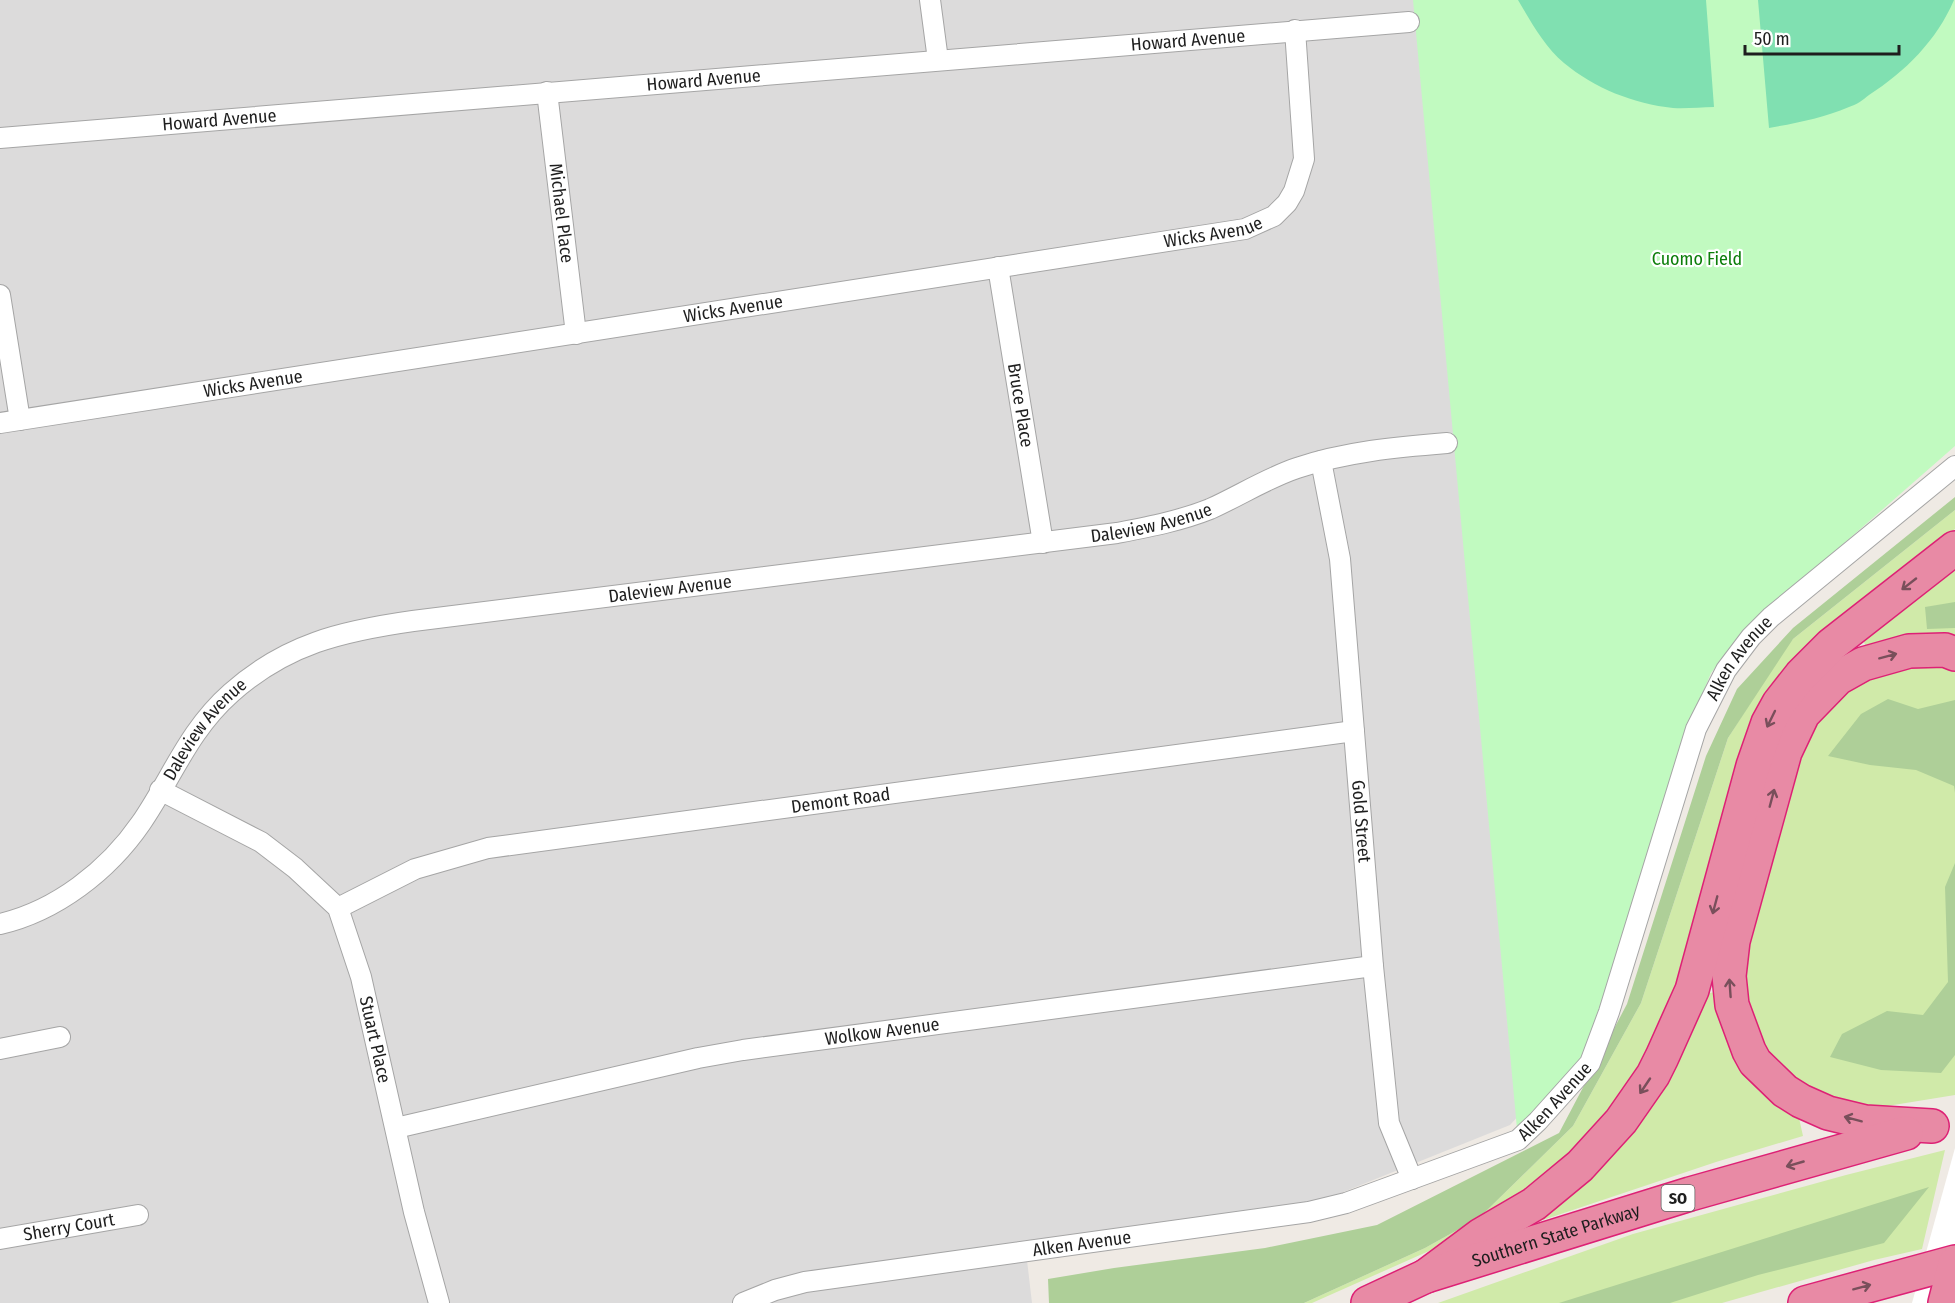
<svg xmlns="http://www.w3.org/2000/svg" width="1955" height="1303" viewBox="0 0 1955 1303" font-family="'Fira Sans Condensed',sans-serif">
<rect width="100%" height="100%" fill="#efeae4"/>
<path fill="#dcdbdb" d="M0,0H1955L1701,665L1578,1051L1510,1125L1326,1199L1025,1243L1032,1303H0Z"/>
<g fill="#d0eaa9">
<path d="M1955,510V529L1788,665L1758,710L1673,1005L1632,1092L1549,1183L1465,1235L1312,1303H1304L1425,1248L1479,1218L1573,1126L1641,1003L1728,738L1788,643Z"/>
<path d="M1955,563V641L1867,648L1861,637Z"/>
<path d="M1930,663L1955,670V1095L1875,1108L1814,1098L1768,1063L1740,1008L1738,963L1793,756L1824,704L1872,673Z"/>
<path d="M1718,992L1787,1109L1799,1118L1803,1136L1716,1162L1534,1223L1529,1216L1699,994Z"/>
<path d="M1945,1150L1922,1249L1874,1260L1722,1303H1438L1633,1234L1846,1175Z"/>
</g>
<g fill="#aecf98">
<path d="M1955,497V510L1793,639L1728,738L1641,1003L1573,1126L1479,1218L1425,1248L1304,1303H1049L1048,1279L1114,1268L1265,1248L1377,1225L1559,1133L1627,1004L1706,756L1737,689L1793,628Z"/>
<path d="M1955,602V628L1927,629L1925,607Z"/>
<path d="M1888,699L1918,709L1955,700V793L1954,786L1916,770L1870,765L1828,756L1861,714Z"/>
<path d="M1955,863V1055L1941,1073L1881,1070L1830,1057L1842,1034L1887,1011L1923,1015L1948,982L1945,887Z"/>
<path d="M1929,1187L1884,1243L1758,1275L1670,1303H1559Z"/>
</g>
<path fill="#c1fac0" d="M1413,0H1955V446L1745,630L1711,673L1689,726L1584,1059L1517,1129Z"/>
<g fill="#80e0b1">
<path d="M1518,0H1706L1714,107C1701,107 1686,109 1673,108C1634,104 1594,88 1564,63C1544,46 1531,22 1518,0Z"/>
<path d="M1758,0H1954C1937,40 1905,72 1869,95C1863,100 1856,105 1849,107C1823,118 1797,123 1769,128Z"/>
</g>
<path fill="#fff" d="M1955,1148V1303H1912Z"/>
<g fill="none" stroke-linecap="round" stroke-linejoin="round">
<g stroke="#a5a5a5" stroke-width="22">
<g id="street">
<path d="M930,0L938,60"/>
<path id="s1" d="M547,92L576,334"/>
<path id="s2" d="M0,138L1409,22"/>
<path id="s3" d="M998,267L1043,543"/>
<path d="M0,295L20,420"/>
<path id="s4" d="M0,423L1245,229L1274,216L1287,203L1294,191L1304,159L1295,30"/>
<path id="s5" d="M1321,461L1340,559L1373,966L1389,1123L1412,1179"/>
<path id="s6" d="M160,790L261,842L295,868L338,908L361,977L414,1212L439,1303"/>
<path id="s7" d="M338,908L415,869L488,848L1354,731"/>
<path id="s8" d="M0,924C56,911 108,871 141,823C172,778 188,731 231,693C286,644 342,631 413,621L1117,533C1148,527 1180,521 1210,509C1239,496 1267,478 1297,468C1345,452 1396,447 1447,443"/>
<path d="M0,1049L60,1037"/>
<path id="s9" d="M396,1128L698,1058L743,1050L1373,966"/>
<path id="s10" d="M0,1239L138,1215"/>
<path id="s11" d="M743,1303L775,1290L805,1282L1309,1212L1346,1203L1518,1140L1538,1121L1590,1063L1609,1012L1696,729L1726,670L1751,637L1771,617L1955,466"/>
</g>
</g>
<g stroke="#dd2175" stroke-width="36">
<g id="highway">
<path d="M1932,1126L1865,1122L1828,1113L1801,1101L1785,1091L1755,1062L1749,1051L1732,1005L1729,976L1733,941L1785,752L1803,714L1838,678L1863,664L1909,651L1945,650L1955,654"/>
<path d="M1426,1276L1481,1235L1534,1204L1580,1166L1621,1121L1653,1075L1662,1057L1692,990L1753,766L1768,723L1779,703L1801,675L1831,645L1955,548"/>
<path id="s12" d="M1368,1303L1426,1276L1690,1194L1906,1133"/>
<path d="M1805,1303L1955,1262"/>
<path d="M1945,1303L1955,1264"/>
</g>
</g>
<use href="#street" stroke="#fff" stroke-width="20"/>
<use href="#highway" stroke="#e88aa5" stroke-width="33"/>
</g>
<defs><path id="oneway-shaft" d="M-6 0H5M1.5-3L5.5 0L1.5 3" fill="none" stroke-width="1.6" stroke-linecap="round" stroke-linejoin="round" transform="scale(1.5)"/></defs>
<g stroke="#794f5b">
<use href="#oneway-shaft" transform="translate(1909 584) rotate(142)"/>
<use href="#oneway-shaft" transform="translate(1888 656) rotate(-15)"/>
<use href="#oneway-shaft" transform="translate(1771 719) rotate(116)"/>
<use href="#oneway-shaft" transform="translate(1772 798) rotate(-75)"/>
<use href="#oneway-shaft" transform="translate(1715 905) rotate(105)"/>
<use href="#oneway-shaft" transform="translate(1730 988) rotate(-94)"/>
<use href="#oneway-shaft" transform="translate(1645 1086) rotate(124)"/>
<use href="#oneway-shaft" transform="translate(1853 1119) rotate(-165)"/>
<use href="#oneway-shaft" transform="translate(1795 1164) rotate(164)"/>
<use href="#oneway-shaft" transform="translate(1862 1287) rotate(-15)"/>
</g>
<g text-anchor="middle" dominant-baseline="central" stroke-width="4.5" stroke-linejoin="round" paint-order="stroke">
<rect fill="#fff" stroke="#626262" stroke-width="1.5" x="1661.5" y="1185" width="33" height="26" rx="4.5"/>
<g font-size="16" font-weight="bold" fill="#1e1e1e">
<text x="1678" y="1198">SO</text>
</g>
<g font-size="18" fill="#1e1e1e" stroke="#fff">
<text stroke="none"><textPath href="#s2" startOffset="1192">Howard Avenue</textPath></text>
<text stroke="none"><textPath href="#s2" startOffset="706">Howard Avenue</textPath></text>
<text stroke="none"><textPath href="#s2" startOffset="220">Howard Avenue</textPath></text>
<text stroke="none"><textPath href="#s1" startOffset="122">Michael Place</textPath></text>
<text stroke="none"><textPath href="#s4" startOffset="1228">Wicks Avenue</textPath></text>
<text stroke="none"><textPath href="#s4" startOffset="742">Wicks Avenue</textPath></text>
<text stroke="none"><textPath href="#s4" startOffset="256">Wicks Avenue</textPath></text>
<text stroke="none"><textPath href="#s3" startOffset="140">Bruce Place</textPath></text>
<text stroke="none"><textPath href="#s8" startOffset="1280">Daleview Avenue</textPath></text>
<text stroke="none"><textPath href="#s8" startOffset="794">Daleview Avenue</textPath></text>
<text stroke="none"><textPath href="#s11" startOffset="1335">Alken Avenue</textPath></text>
<text stroke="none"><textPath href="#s8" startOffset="291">Daleview Avenue</textPath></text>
<text stroke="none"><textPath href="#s7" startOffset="518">Demont Road</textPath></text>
<text stroke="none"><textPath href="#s5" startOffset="363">Gold Street</textPath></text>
<text stroke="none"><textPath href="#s9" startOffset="496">Wolkow Avenue</textPath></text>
<text stroke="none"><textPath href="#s6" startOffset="352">Stuart Place</textPath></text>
<text stroke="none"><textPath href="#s11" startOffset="849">Alken Avenue</textPath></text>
<text stroke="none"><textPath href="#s10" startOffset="70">Sherry Court</textPath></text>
<text stroke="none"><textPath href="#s12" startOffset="200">Southern State Parkway</textPath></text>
<text stroke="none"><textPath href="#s11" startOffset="345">Alken Avenue</textPath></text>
</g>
<g font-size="18" fill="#0c7e0a" stroke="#fff">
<text x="1697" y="259">Cuomo Field</text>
</g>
</g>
<path d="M1745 45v9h154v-9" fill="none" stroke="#1e1e1e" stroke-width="3"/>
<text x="1754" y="45" font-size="18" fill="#1e1e1e" stroke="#ffffff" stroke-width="4.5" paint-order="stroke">50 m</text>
</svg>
